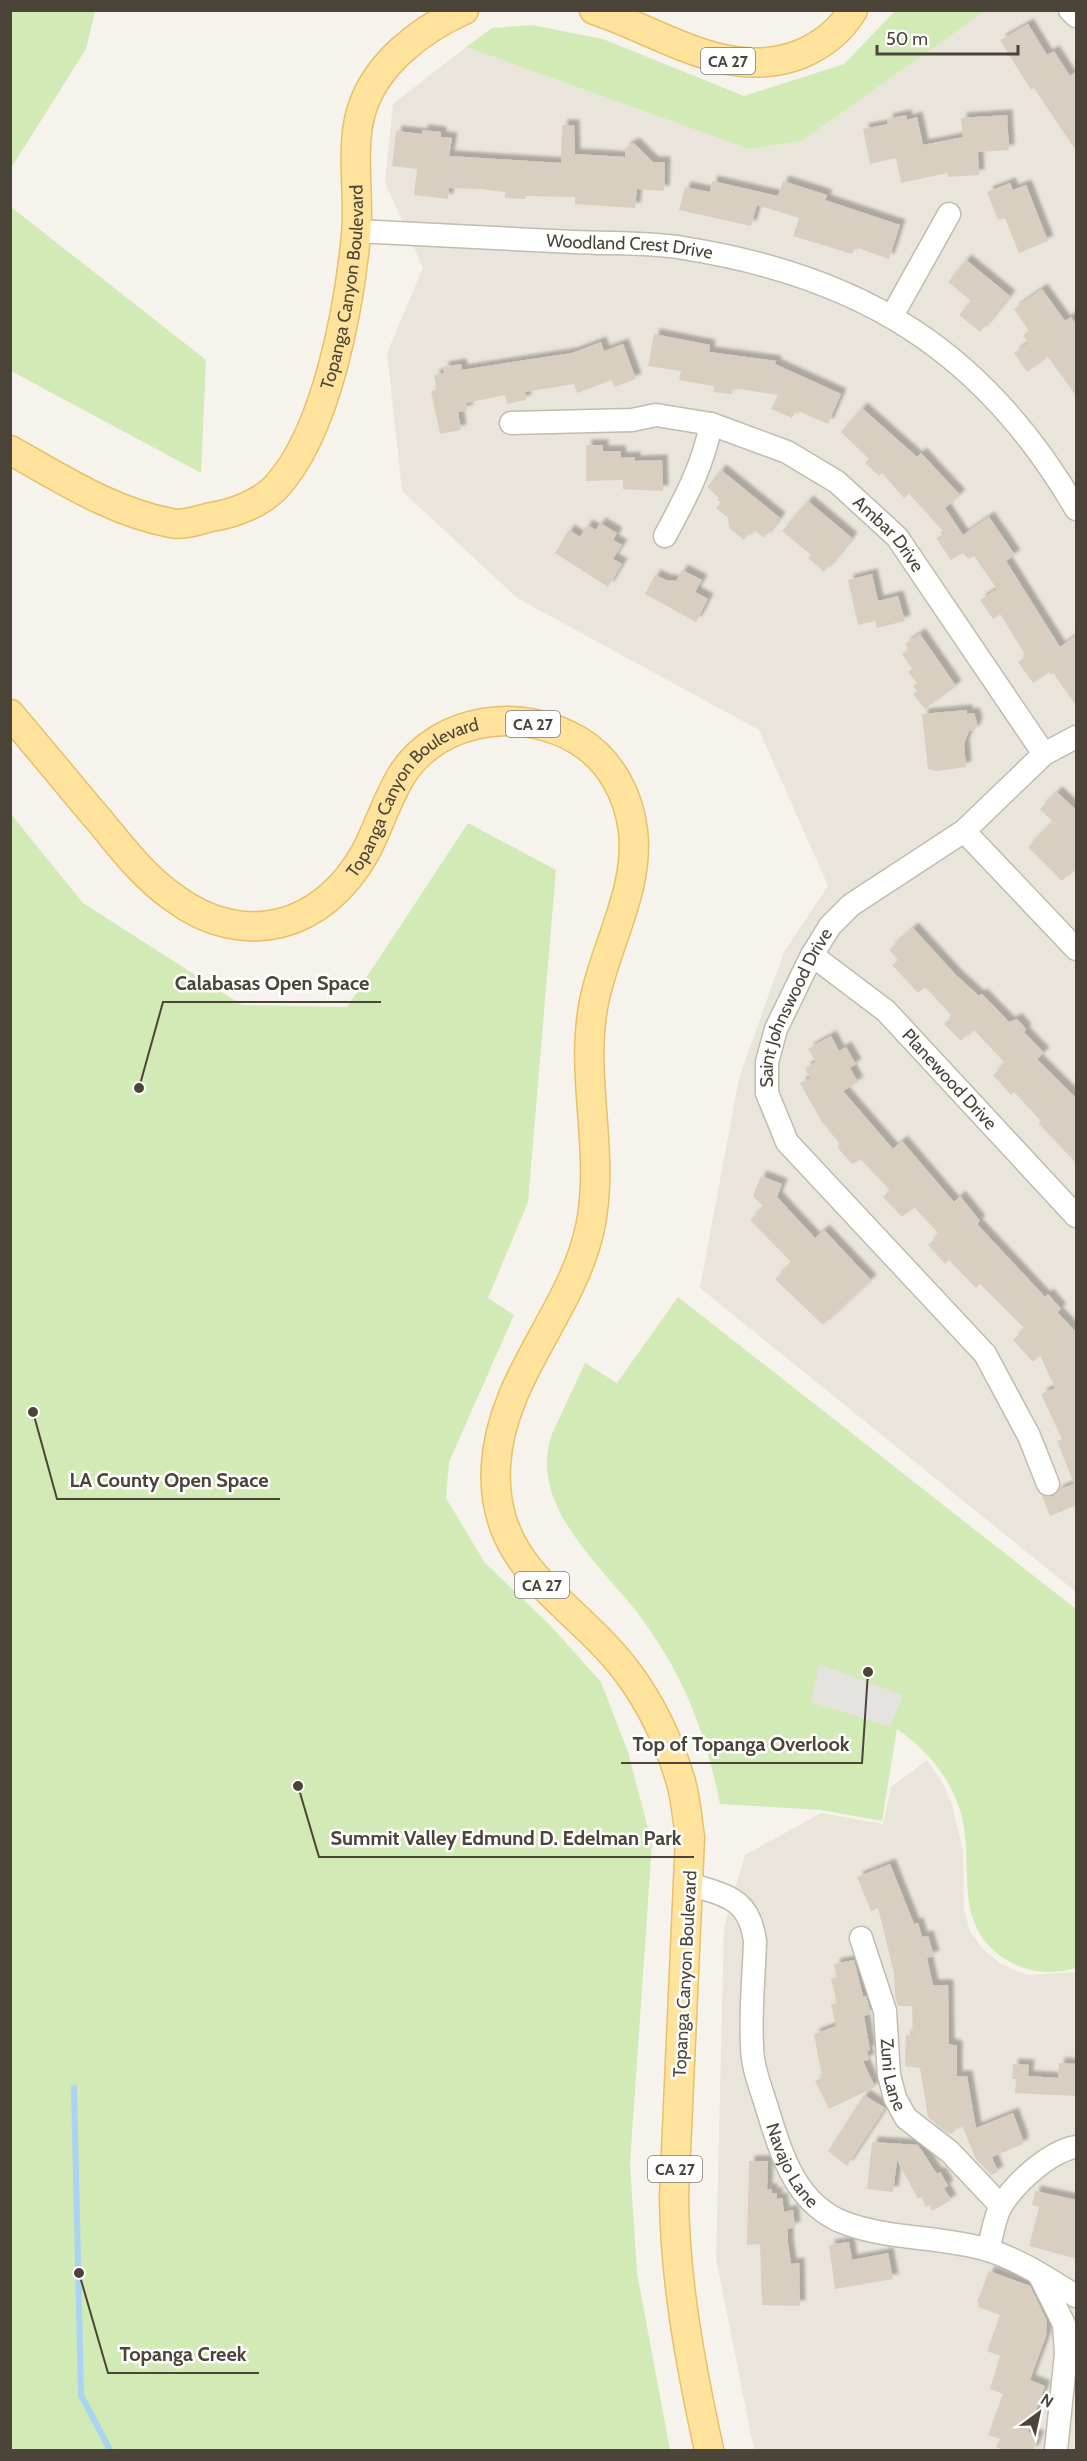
<svg xmlns="http://www.w3.org/2000/svg" width="1087" height="2461" viewBox="0 0 1087 2461" font-family="Cabin,sans-serif">
<defs>
<filter id="shadow"><feDropShadow dx="5.5" dy="-5.5" stdDeviation="1.5" flood-color="#0004"/></filter>
</defs>
<rect width="100%" height="100%" fill="#f6f3ec"/>
<g fill="#eae5da">
<path d="M985,11H1076V1592L700,1288L739,1078L784,952L828,886L759,730L517,598L402,491L387,353L423,268L385,182L393,104L466,47L749,149L802,141Z"/>
<path d="M927,1760L942,1782L952,1805L963,1850L964,1908L970,1932L984,1950L1001,1964L1027,1975L1076,1972V2450H754L716,2259L724,1927L745,1855L821,1813L883,1824L891,1787Z"/>
</g>
<g fill="#d2eab5">
<path d="M11,10L95,11L86,49L11,168Z"/>
<path d="M895,11H985L802,141L749,149L466,47L492,28L532,25L603,39L744,96L844,64Z"/>
<path d="M11,207L206,360L201,473L11,371Z"/>
<path d="M10,813L83,903L242,1005L347,1007L468,823L556,870L528,1202L488,1298L514,1315L449,1462L446,1498L485,1563L550,1625L601,1682L628,1752L652,1844L630,2163L637,2273L670,2450H11Z"/>
<path d="M678,1297L1076,1609V1968C1054,1974 1031,1974 1010,1962C948,1926 977,1867 960,1810C949,1776 926,1749 897,1729L882,1821L821,1810L720,1804C710,1754 695,1706 670,1662C660,1645 649,1628 637,1612C599,1564 527,1503 552,1434L585,1363L617,1383Z"/>
</g>
<path fill="#e5e3e0" d="M819,1665L903,1695L890,1727L811,1702Z"/>
<g fill="none" stroke-linecap="round" stroke-linejoin="round">
<path stroke="#a9d4f2" stroke-width="6" d="M74,2088L81,2395L110,2450"/>
</g>
<g fill="#d8cfc1" filter="url(#shadow)">
<path d="M1028,24L1047,55L1054,51L1070,76L1077,71V152L1034,88L1031,90L1000,40Z"/>
<path d="M906,115L907,120L917,117L923,145L963,137L961,118L1007,115L1009,150L978,152L979,175L948,177L947,173L901,183L896,158L870,164L863,129L888,124L887,119Z"/>
<path d="M562,125H574L575,154L625,157V148L634,143L653,162H665L664,191L637,189L635,208L575,204V197L526,196L525,199L505,198V192L480,189L449,188L448,199L414,195L417,169L392,166L396,131L422,134V130L441,132V137L452,138L449,156L561,163Z"/>
<path d="M712,181L778,196L783,181L827,195L825,200L900,225L889,259L855,247L852,254L793,236L799,218L757,205L751,226L679,210L685,187L710,192Z"/>
<path d="M1010,183L1013,190L1026,185L1048,241L1019,253L1005,218L998,220L987,192Z"/>
<path d="M966,260L1010,296L980,332L959,315L971,301L948,282Z"/>
<path d="M1042,289L1065,321L1071,317L1077,325V397L1048,357L1027,372L1014,353L1028,343L1023,335L1029,331L1014,309Z"/>
<path d="M654,334L710,345L709,352L776,361L775,364L841,394L828,424L796,410L792,418L771,409L778,395L733,388L732,394L713,392L714,386L679,380L681,371L648,366Z"/>
<path d="M601,342L604,351L623,344L636,379L614,387L612,380L577,393L574,384L525,392L526,400L507,404L505,395L466,403L468,410L458,412L461,430L440,434L431,391L437,390L434,375L444,373L443,367L461,364L462,370L487,366L572,353Z"/>
<path d="M862,408L917,457L921,453L960,495L945,508L963,535L989,517L1015,555L1006,561L1060,647L1077,635V707L1053,673L1051,675L1049,672L1033,683L1018,662L1026,656L1000,614L993,619L980,600L997,589L974,556L969,559L963,553L951,560L936,538L945,533L909,494L904,498L882,473L879,476L865,463L869,459L841,432Z"/>
<path d="M586,445H603V451H620L621,458L635,457V461L662,460L663,491L623,489V480L586,481Z"/>
<path d="M721,470L780,518L764,538L753,529L744,540L729,528L728,518L716,508L721,502L717,500L719,498L707,487Z"/>
<path d="M808,501L852,538L824,572L808,558L811,555L782,531Z"/>
<path d="M600,523L617,533L613,540L622,545L613,559L622,564L608,587L555,553L569,530L580,537L587,525L596,530Z"/>
<path d="M682,570L702,580L695,592L708,599L696,622L645,594L655,575L666,580L676,581Z"/>
<path d="M872,574L878,601L898,596L905,621L877,628L875,621L858,625L848,580Z"/>
<path d="M920,634L956,686L925,709L913,694L917,691L913,686L917,683L908,672L912,669L902,654L909,649L905,644Z"/>
<path d="M967,710V714L974,713L977,722L975,730L969,731L964,744L966,767L937,771L928,769L922,714Z"/>
<path d="M1057,792L1077,811V866L1062,881L1028,847L1053,822L1040,809Z"/>
<path d="M913,928L957,976L979,996L982,994L1009,1022L1017,1019L1026,1029L1024,1032L1044,1053L1037,1059L1077,1099V1164L1039,1124L1040,1120L1014,1092L1011,1095L993,1075L1005,1063L973,1029L961,1041L944,1024L952,1016L925,987L918,993L892,965L898,960L889,950Z"/>
<path d="M831,1036L839,1051L846,1047L856,1064L850,1068L858,1082L843,1091L893,1149L902,1141L954,1202L960,1196L980,1221L977,1224L1045,1297L1048,1294L1061,1309L1057,1312L1077,1333V1505L1050,1516L1042,1496L1052,1497L1060,1489L1074,1484L1057,1441L1062,1439L1041,1394L1055,1388L1040,1355L1033,1362L1013,1340L1025,1329L980,1284L976,1288L949,1260L945,1264L928,1245L939,1234L914,1207L902,1217L883,1197L890,1190L861,1160L852,1164L838,1148L839,1143L822,1122L800,1083L810,1078L805,1068L816,1062L808,1049Z"/>
<path d="M761,1176L782,1184L777,1197L815,1238L824,1230L871,1280L823,1325L775,1279L792,1263L750,1220L764,1207L753,1196Z"/>
<path d="M890,1864L914,1924L918,1923L922,1937L928,1936L934,1956L927,1958L933,1985H948L949,2044L957,2046V2076H967L976,2128L1013,2113L1022,2137L1023,2144L992,2157L998,2172L991,2175L976,2159L961,2123L953,2133H947L928,2117L920,2068L905,2066L906,2035L913,2036L912,2006H898L895,1997L894,1973L878,1908L871,1911L857,1877Z"/>
<path d="M854,1960L863,1996H866L871,2014L864,2016L870,2050L867,2051L869,2060L863,2061L875,2087L829,2109L815,2081L822,2077L814,2034L836,2026L831,2004L837,2003L831,1979L837,1977L834,1964Z"/>
<path d="M1059,2063L1077,2064V2096L1015,2093L1016,2079H1012L1013,2064L1029,2065L1028,2076L1058,2078Z"/>
<path d="M864,2095L885,2108L847,2166L828,2151Z"/>
<path d="M872,2142L918,2145L937,2174L940,2172L948,2186L944,2188L951,2200L932,2211L929,2205L926,2207L921,2197L918,2199L897,2160L893,2192L867,2189Z"/>
<path d="M749,2161H768L767,2189H772V2193H777V2199L782,2198L784,2212L793,2210L795,2227L788,2229V2244L791,2264L799,2263L800,2306L762,2305L760,2244L747,2245Z"/>
<path d="M1035,2191L1077,2200V2259L1029,2246L1039,2207L1032,2205Z"/>
<path d="M849,2242L852,2260L888,2253L893,2279L835,2289L829,2245Z"/>
<path d="M989,2271L1030,2286L1047,2321L1046,2336L1030,2380L1045,2386L1028,2432L1039,2436L1033,2451H1005L996,2447L1000,2439L988,2435L1003,2394L990,2389L1000,2356L987,2351L1000,2315L978,2307L979,2303L977,2302Z"/>
</g>
<g fill="none" stroke-linecap="round" stroke-linejoin="round">
<g stroke="#c2bbae" stroke-width="25">
<g id="minor">
<path d="M1070,10L1076,16"/>
<path id="s1" d="M356,231C429,235 502,238 574,242C610,244 648,242 683,248C862,276 984,351 1076,509"/>
<path d="M892,316L949,214"/>
<path id="s2" d="M511,423L632,420L656,415L711,424L787,452L837,482L897,537L1044,754"/>
<path d="M665,536C685,499 703,466 711,424"/>
<path d="M964,831L1076,949"/>
<path id="s3" d="M812,955L886,1011L1076,1216"/>
<path id="s4" d="M1048,1484L1029,1436L985,1354L787,1142L767,1093V1062L776,1029L812,955L830,926L851,905L964,831L1044,754L1076,737"/>
<path id="s5" d="M689,1884C726,1896 749,1897 755,1941C754,1976 750,2011 752,2046C752,2067 761,2088 767,2108C781,2153 795,2204 845,2223C890,2240 942,2236 988,2250C1020,2260 1048,2279 1076,2296"/>
<path id="s6" d="M861,1938L885,2011L889,2075L895,2098L906,2118L950,2152L1001,2206"/>
<path d="M988,2250C992,2237 994,2218 1001,2206C1015,2183 1050,2151 1076,2147"/>
<path d="M1040,2276L1064,2324L1066,2354L1056,2450"/>
</g>
</g>
<g stroke="#e6c16a" stroke-width="31">
<g id="major">
<path d="M594,10C662,32 728,83 801,54C822,45 841,30 853,10"/>
<path id="s7" d="M10,450C62,479 112,512 171,523C183,526 199,520 211,517C232,514 260,504 276,487C327,432 349,308 356,235C360,197 350,149 361,112C375,64 420,30 464,10"/>
<path id="s8" d="M10,714C40,749 69,785 99,820C122,848 144,877 174,898C244,950 323,928 365,853C379,827 387,798 403,773C441,716 524,707 579,741C610,760 629,795 633,831C640,889 605,946 594,1002C579,1077 606,1153 590,1228C572,1312 501,1377 496,1465C489,1570 575,1601 628,1673C651,1704 669,1742 680,1779C686,1797 687,1818 690,1837L674,2197C675,2283 691,2367 709,2450"/>
</g>
</g>
<use href="#minor" stroke="#fff" stroke-width="22"/>
<use href="#major" stroke="#ffe39c" stroke-width="28"/>
</g>
<g text-anchor="middle" dominant-baseline="central" stroke-width="5" stroke-linejoin="round" paint-order="stroke">
<g fill="#fff" stroke="#817c74" stroke-width="1.5">
<rect x="701" y="48" width="54" height="26" rx="4.5"/>
<rect x="506" y="711" width="54" height="26" rx="4.5"/>
<rect x="515" y="1572" width="54" height="26" rx="4.5"/>
<rect x="648" y="2156" width="54" height="26" rx="4.5"/>
</g>
<g font-size="16" font-weight="bold" fill="#4b4439">
<text x="728" y="61">CA 27</text>
<text x="533" y="724">CA 27</text>
<text x="542" y="1585">CA 27</text>
<text x="675" y="2169">CA 27</text>
</g>
<g font-size="18" fill="#4b4439" stroke="#fff">
<text stroke="none"><textPath href="#s1" startOffset="274">Woodland Crest Drive</textPath></text>
<text stroke="none"><textPath href="#s7" startOffset="506">Topanga Canyon Boulevard</textPath></text>
<text stroke="none"><textPath href="#s2" startOffset="414">Ambar Drive</textPath></text>
<text stroke="none"><textPath href="#s8" startOffset="550">Topanga Canyon Boulevard</textPath></text>
<text stroke="none"><textPath href="#s4" startOffset="579">Saint Johnswood Drive</textPath></text>
<text stroke="none"><textPath href="#s3" startOffset="186">Planewood Drive</textPath></text>
<text transform="translate(685 1974) rotate(-87)">Topanga Canyon Boulevard</text>
<text stroke="none"><textPath href="#s6" startOffset="141">Zuni Lane</textPath></text>
<text stroke="none"><textPath href="#s5" startOffset="327">Navajo Lane</textPath></text>
</g>
</g>
<path fill="none" stroke="#4b4439" stroke-width="2" d="M139 1088L163 1002H381M33 1412L57 1499H280M868 1672L862 1763H621M298 1786L319 1857H694M79 2273L108 2373H259"/>
<g fill="#4b4439" stroke="#fff" stroke-width="2">
<circle cx="139" cy="1088" r="6"/>
<circle cx="33" cy="1412" r="6"/>
<circle cx="868" cy="1672" r="6"/>
<circle cx="298" cy="1786" r="6"/>
<circle cx="79" cy="2273" r="6"/>
</g>
<g font-size="20" text-anchor="middle" font-weight="bold" fill="#4b4439" stroke="#fff" stroke-width="5" stroke-linejoin="round" paint-order="stroke">
<text x="272" y="990">Calabasas Open Space</text>
<text x="169" y="1487">LA County Open Space</text>
<text x="741" y="1751">Top of Topanga Overlook</text>
<text x="506" y="1845">Summit Valley Edmund D. Edelman Park</text>
<text x="183" y="2361">Topanga Creek</text>
</g>
<rect width="1087" height="2461" fill="none" stroke="#4b4439" stroke-width="24"/>
<g transform="translate(1039 2413) rotate(33)" stroke="#ffffff" stroke-width="4.5" paint-order="stroke">
<path d="M0-4.5L10 22L0 15L-10 22Z" fill="#4b4439"/>
<text y="-9" font-size="16" font-weight="bold" text-anchor="middle" fill="#4b4439">N</text>
</g>
<path d="M877 45v9h141v-9" fill="none" stroke="#4b4439" stroke-width="3"/>
<text x="886" y="45" font-size="18" fill="#4b4439" stroke="#ffffff" stroke-width="4.5" paint-order="stroke">50 m</text>
</svg>
